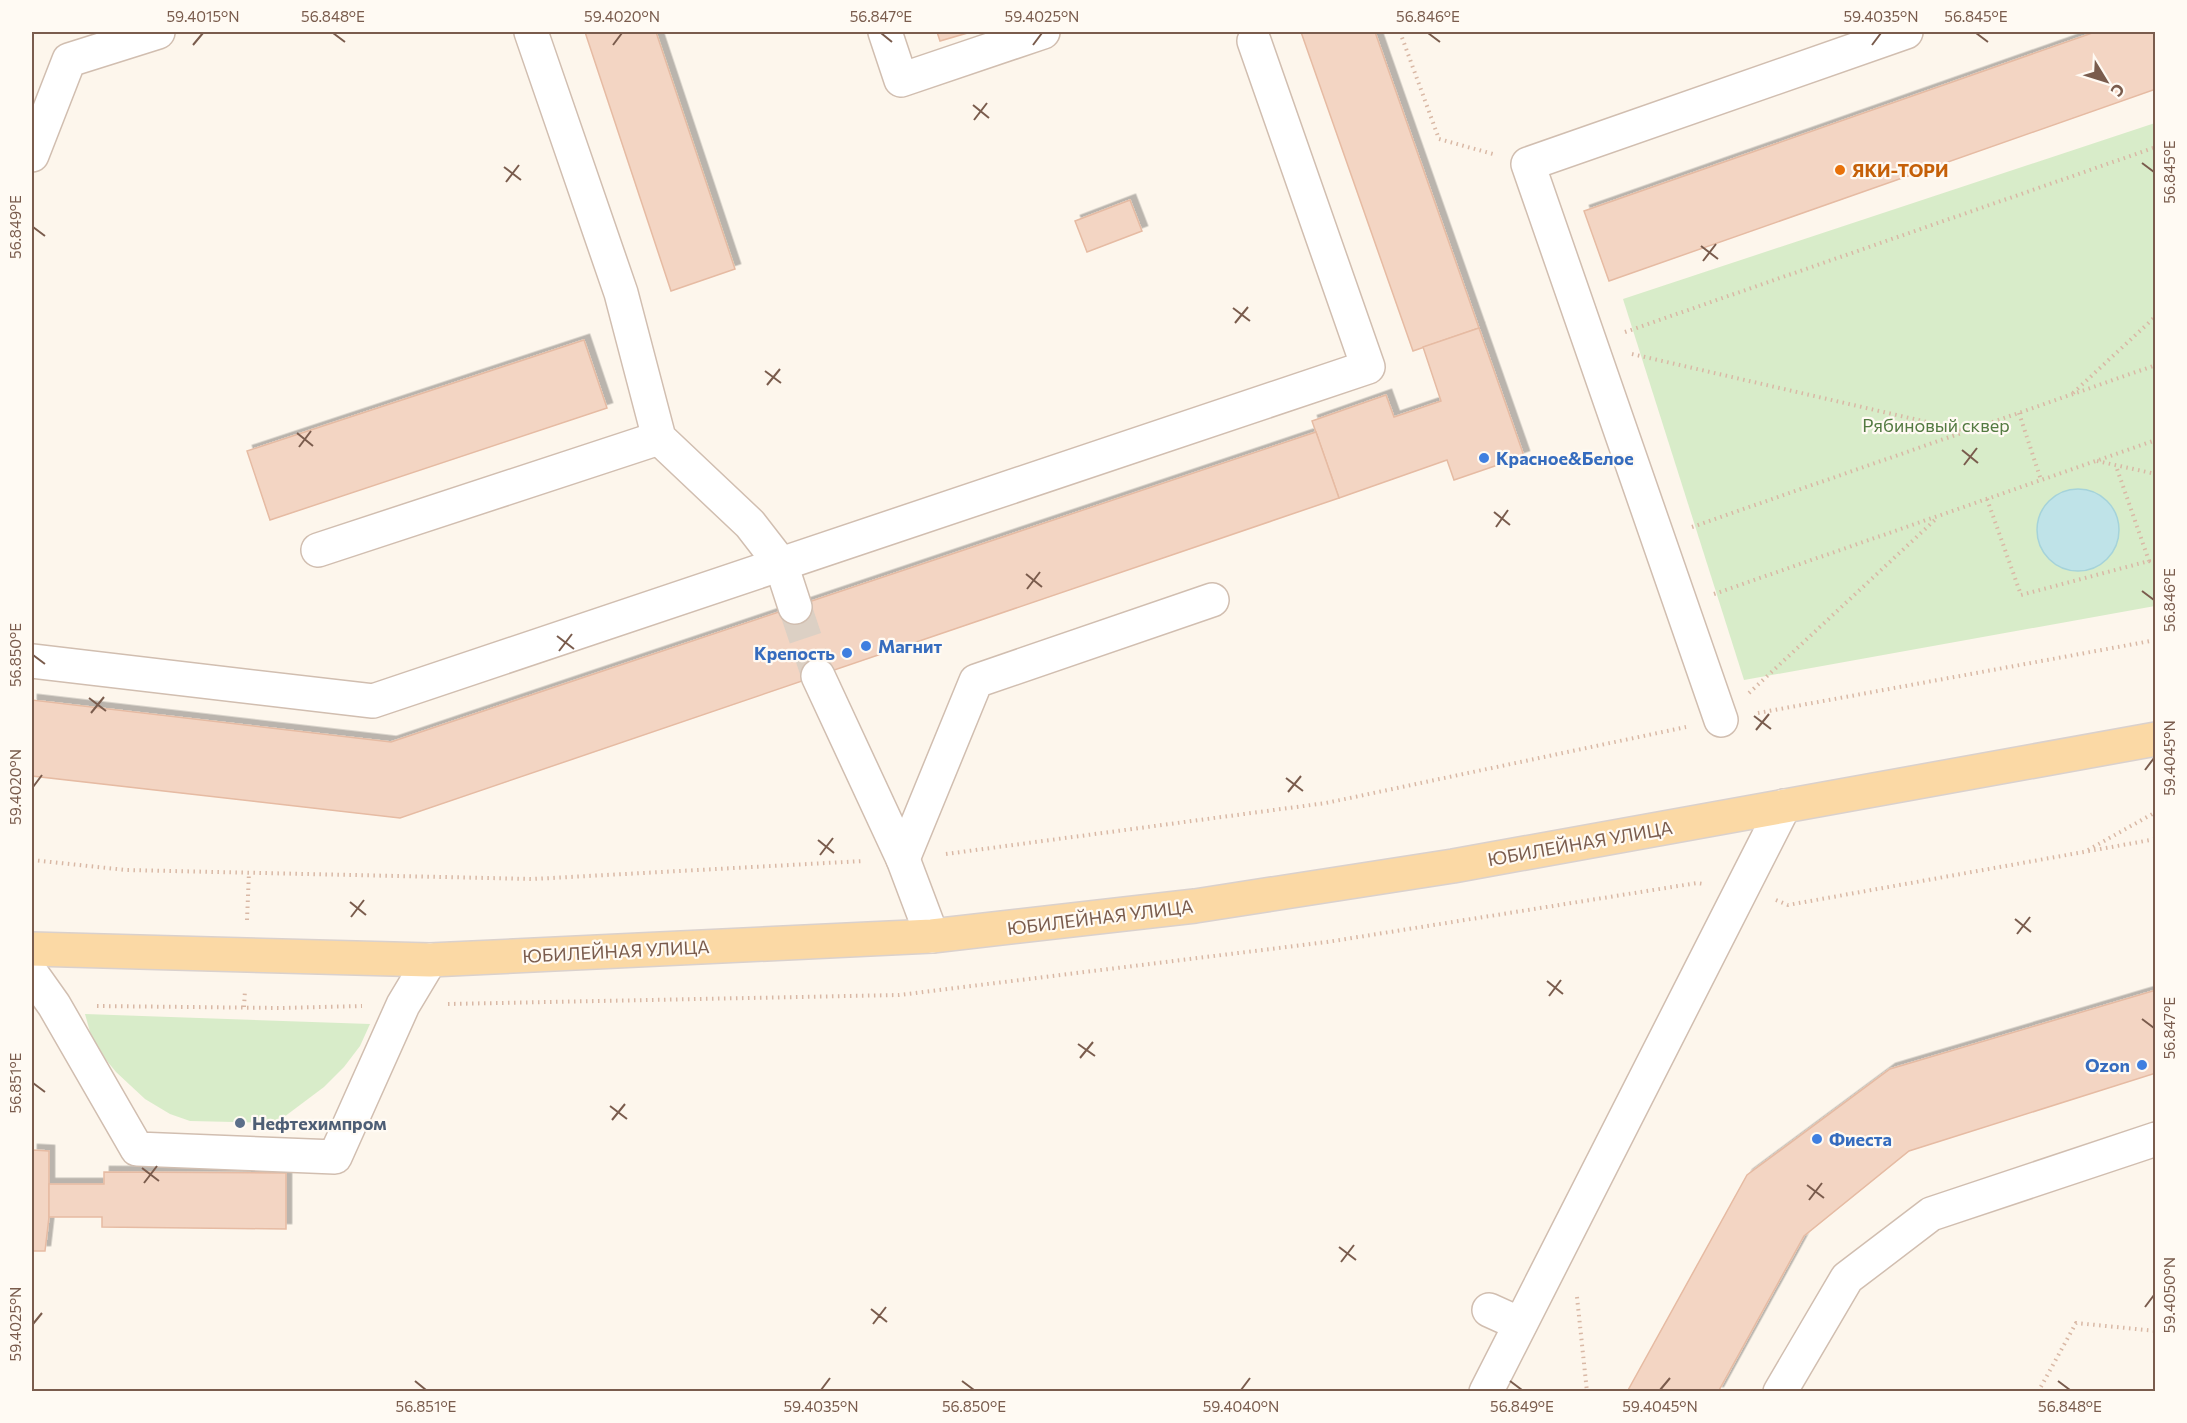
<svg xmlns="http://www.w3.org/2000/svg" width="2187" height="1423" viewBox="0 0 2187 1423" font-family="Commissioner,sans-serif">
<defs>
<filter id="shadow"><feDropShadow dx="5.5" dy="-5.5" stdDeviation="0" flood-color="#0004"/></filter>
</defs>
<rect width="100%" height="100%" fill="#fdf6ec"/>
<g fill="#d8ecc9">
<path d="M2155,123V606L1744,680L1623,299Z"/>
<path d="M85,1014L370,1024L360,1046L344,1067L324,1087L276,1123L190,1121L170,1114L145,1099L116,1072L98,1050L90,1032Z"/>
</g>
<circle fill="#bfe3e8" stroke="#a5d3da" stroke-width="1.5" cx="2078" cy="530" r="41"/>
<g fill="#f3d5c3" stroke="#e6bba3" stroke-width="1.5" filter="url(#shadow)">
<path d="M585,32H656L735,269L671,291Z"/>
<path d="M937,32H971L940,41Z"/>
<path d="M1301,32H1375L1479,328L1413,351Z"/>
<path d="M2095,32H2156V89L1609,281L1584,211Z"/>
<path d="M1130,200L1142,231L1087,252L1075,221Z"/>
<path d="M1479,328L1524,456L1454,480L1447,460L1339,498L1312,421L1386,395L1394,417L1441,401L1423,347Z"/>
<path d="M584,340L607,408L270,520L247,451Z"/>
<path d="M1316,432L1339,498L400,818L32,776V700L391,742Z"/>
<path d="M2156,990V1073L1909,1151L1804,1236L1718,1392H1627L1747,1175L1890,1069Z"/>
<path d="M32,1150L49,1151V1217L45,1251H32Z"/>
<path d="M104,1172L286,1173V1229L102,1227V1217H49V1184H104Z"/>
</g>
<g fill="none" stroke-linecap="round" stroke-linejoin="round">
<path stroke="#dcd0c4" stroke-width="33" stroke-dasharray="33 16" stroke-linecap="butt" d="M795,607L818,676"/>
<g stroke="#d1beb0" stroke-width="36">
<g id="minor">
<path d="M531,32L621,293L659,438L750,524L781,564L795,607"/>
<path d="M885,32L901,80L1043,32"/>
<path d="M32,155L69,60L158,32"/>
<path d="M318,550L659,438"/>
<path d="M32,661L373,701L1368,367L1254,41"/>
<path d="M818,676L903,859L932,936"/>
<path d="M1721,720L1528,164L1906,32"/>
<path d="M903,859L976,681L1212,600"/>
<path d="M32,974L54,1005L137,1149L335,1157L403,1005L430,960"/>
<path d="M1489,1310L1520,1324"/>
<path d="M1486,1392L1784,806"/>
<path d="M1780,1392L1847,1278L1931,1214L2156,1139"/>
</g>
</g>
<g stroke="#dad1cd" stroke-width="36">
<path id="major" d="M32,949L430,960L932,936L1195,906L1453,866L2156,739"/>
</g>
<g stroke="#d9b8a5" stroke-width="4" stroke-dasharray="1.5 4.5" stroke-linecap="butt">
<path d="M1400,32L1439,139L1493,154"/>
<path d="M1625,332L2156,147"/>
<path d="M1632,354L1966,431"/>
<path d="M2073,393L2156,316"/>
<path d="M2019,413L2041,480"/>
<path d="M2097,461L2156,474"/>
<path d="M1987,499L2021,595L2149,561L2116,466"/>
<path d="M1692,527L2156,365"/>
<path d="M2149,561L2156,565"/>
<path d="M1714,594L2156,440"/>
<path d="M1749,693L1937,518"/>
<path d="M1758,713L2156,640"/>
<path d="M2088,850L2156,812"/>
<path d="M946,854L1326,803L1686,727"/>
<path d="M32,860L126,870L533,879L863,861"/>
<path d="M1776,900L1788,905L2156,839"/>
<path d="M247,920L249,872"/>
<path d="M448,1004L899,995L1327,942L1697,883L1704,884"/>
<path d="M97,1006L280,1008L362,1006"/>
<path d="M244,1007L245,990"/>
<path d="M1577,1297L1587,1392"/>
<path d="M2038,1392L2076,1323L2156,1331"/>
</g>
<use href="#minor" stroke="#fff" stroke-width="33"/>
<use href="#major" stroke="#fbd9a5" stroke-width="33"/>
</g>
<path fill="none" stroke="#7a5c4d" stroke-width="2" d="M333,33L345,42M881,33L892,42M1428,33L1440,42M1976,33L1988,42M193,45L203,33M613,45L622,33M1033,45L1042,33M1872,45L1881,33M973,105L989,118M974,120L987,103M2142,163L2154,172M504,167L521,180M506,182L519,165M33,227L45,236M1701,246L1718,259M1703,261L1716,244M1233,308L1250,321M1235,323L1248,307M765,371L781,383M767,385L780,369M297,433L313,446M299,447L311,431M1962,450L1978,463M1964,465L1977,448M1494,512L1510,525M1496,527L1508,510M1026,574L1042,587M1027,589L1040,572M2142,591L2154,600M557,636L574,649M559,651L572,634M33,655L45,664M89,698L106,711M91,713L104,697M1754,716L1771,729M1756,730L1769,714M2145,770L2154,758M1286,778L1303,791M33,787L42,775M1288,792L1301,776M818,840L834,853M820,855L833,838M350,902L366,915M351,917L364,900M2015,919L2031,932M2017,934L2030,917M1547,981L1563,994M1549,996L1561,980M2142,1019L2154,1028M1078,1044L1095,1056M1080,1058L1093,1042M33,1083L45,1092M610,1106L627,1119M612,1120L625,1104M142,1168L159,1181M144,1183L157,1166M1807,1185L1824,1198M1809,1200L1822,1183M1339,1247L1356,1260M1341,1262L1354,1245M2145,1307L2154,1295M871,1309L887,1322M33,1324L42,1313M873,1324L886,1307M415,1381L426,1390M962,1381L974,1390M1510,1381L1522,1390M2058,1381L2070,1390M821,1390L830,1378M1241,1390L1250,1378M1660,1390L1670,1378"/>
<circle fill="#e8710a" stroke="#fffaf3" stroke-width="2" cx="1840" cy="170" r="6"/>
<g fill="#3f7fe0" stroke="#fffaf3" stroke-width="2">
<circle cx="1484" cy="458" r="6"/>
<circle cx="866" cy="646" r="6"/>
<circle cx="847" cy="653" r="6"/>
<circle cx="2142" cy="1065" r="6"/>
<circle cx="1817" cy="1139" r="6"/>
</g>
<circle fill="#5c6f8a" stroke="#fffaf3" stroke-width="2" cx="240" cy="1123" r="6"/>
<g text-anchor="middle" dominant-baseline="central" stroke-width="4.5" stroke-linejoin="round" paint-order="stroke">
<g font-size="18" font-weight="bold" fill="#c56008" stroke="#fffaf3" text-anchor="start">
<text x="1852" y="170">ЯКИ-ТОРИ</text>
</g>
<g font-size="18" fill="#537a41" stroke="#fffaf3">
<text x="1936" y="425">Рябиновый сквер</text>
</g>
<g font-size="18" font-weight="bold" fill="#366cbe" stroke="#fffaf3" text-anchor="start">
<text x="1496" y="458">Красное&amp;Белое</text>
<text x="878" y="646">Магнит</text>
<text x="835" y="653" text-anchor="end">Крепость</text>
<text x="2130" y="1065" text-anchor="end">Ozon</text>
<text x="1829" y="1139">Фиеста</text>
</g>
<g font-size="18" fill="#7a5c4d" stroke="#fffaf3">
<text transform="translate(1580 843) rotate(-10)">ЮБИЛЕЙНАЯ УЛИЦА</text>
<text transform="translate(1100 917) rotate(-7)">ЮБИЛЕЙНАЯ УЛИЦА</text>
<text transform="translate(616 951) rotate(-3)">ЮБИЛЕЙНАЯ УЛИЦА</text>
</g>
<g font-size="18" font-weight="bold" fill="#4e5e75" stroke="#fffaf3" text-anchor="start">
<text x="252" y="1123">Нефтехимпром</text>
</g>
</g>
<rect width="2187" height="1423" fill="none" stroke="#fffaf3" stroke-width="66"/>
<g transform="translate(2106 81) rotate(128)" stroke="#fffaf3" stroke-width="4.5" paint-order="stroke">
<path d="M0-4.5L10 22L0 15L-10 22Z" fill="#7a5c4d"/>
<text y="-9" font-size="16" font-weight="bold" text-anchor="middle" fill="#7a5c4d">С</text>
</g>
<rect x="33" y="33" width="2121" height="1357" fill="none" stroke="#7a5c4d" stroke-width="2"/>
<g font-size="15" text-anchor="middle" fill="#7a5c4d">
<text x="203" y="22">59.4015°N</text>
<text x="333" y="22">56.848°E</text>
<text x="622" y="22">59.4020°N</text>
<text x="881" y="22">56.847°E</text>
<text x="1042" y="22">59.4025°N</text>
<text x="1428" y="22">56.846°E</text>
<text x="1881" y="22">59.4035°N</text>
<text x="1976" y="22">56.845°E</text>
<text transform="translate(2170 172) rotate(-90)" y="5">56.845°E</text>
<text transform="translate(16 227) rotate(-90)" y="5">56.849°E</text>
<text transform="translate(2170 600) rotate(-90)" y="5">56.846°E</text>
<text transform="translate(16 655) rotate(-90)" y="5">56.850°E</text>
<text transform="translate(2170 758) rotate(-90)" y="5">59.4045°N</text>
<text transform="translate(16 787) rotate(-90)" y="5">59.4020°N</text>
<text transform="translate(2170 1028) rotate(-90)" y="5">56.847°E</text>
<text transform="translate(16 1083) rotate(-90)" y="5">56.851°E</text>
<text transform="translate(2170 1295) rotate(-90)" y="5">59.4050°N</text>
<text transform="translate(16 1324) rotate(-90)" y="5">59.4025°N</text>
<text x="426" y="1412">56.851°E</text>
<text x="821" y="1412">59.4035°N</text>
<text x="974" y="1412">56.850°E</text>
<text x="1241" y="1412">59.4040°N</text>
<text x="1522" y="1412">56.849°E</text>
<text x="1660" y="1412">59.4045°N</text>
<text x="2070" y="1412">56.848°E</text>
</g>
</svg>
